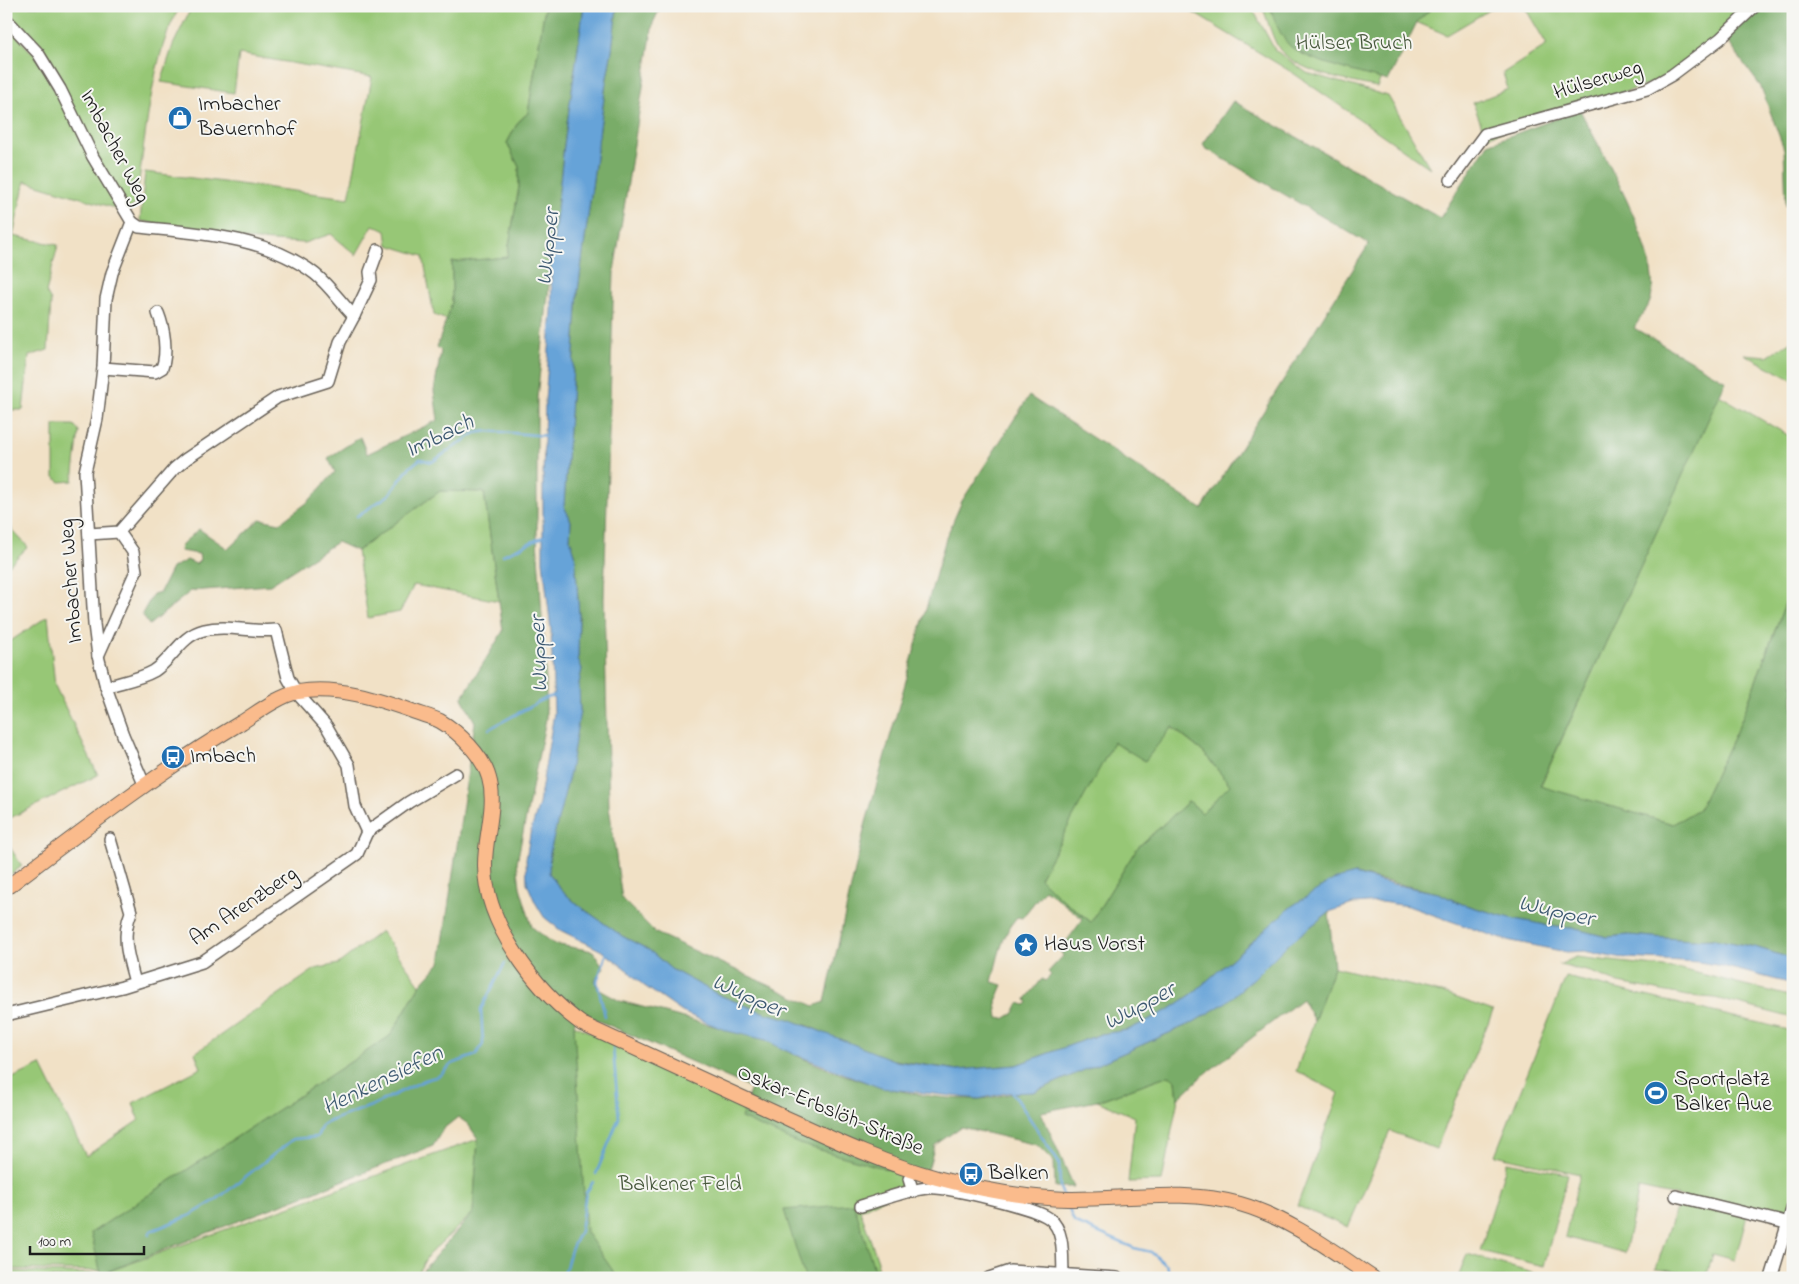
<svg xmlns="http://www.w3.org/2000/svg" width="1799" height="1284" viewBox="0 0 1799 1284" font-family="'Indie Flower',sans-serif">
<rect width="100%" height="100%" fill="#f6f6f2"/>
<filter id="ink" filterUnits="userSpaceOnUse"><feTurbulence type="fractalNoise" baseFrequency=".02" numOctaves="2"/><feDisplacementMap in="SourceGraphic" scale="10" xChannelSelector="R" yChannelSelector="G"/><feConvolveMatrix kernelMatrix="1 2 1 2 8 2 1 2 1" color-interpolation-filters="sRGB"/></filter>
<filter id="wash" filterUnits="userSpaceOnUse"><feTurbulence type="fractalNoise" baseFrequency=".0096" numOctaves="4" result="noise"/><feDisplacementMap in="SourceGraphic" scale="20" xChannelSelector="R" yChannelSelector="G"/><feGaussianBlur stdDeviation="1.12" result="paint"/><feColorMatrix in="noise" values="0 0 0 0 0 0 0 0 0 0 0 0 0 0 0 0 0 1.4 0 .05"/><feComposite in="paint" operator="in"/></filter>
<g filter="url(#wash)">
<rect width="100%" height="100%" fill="#f1e1c6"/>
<g fill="#97c776" stroke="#5a7249">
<path d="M6,6H181C151,49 144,151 136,204L127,210L19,27L6,12Z"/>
<path d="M192,6H545L528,113L518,122L507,143L519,167V187L507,257L452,263V302L447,320L434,315L423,256L388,245L386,231L373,225L356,255L331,234L304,243L244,239L140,221L145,172L349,198L372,77L239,54L234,93L161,82L173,45Z"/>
<path d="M1182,6H1251L1275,50L1307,73L1388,96L1430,168L1293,73Z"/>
<path d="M1262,6H1430L1419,20L1434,6H1496L1447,35L1416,22L1393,50L1377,87C1349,82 1299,72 1280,50C1273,41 1267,18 1262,6Z"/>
<path d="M1524,6H1758L1681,74L1486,137L1473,103L1508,89L1503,73L1547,45Z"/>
<path d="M6,24L35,56L121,210L25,181L13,236L58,245L46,292L51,301L48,350L29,356L23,410H6Z"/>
<path d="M1793,340V380L1744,354L1767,356Z"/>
<path d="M1719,395L1793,438V582L1741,721L1699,809L1673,824L1540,787Z"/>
<path d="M54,425H74L79,431L73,481L60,482L54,477Z"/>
<path d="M440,491L484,492L499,601L414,585L400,612L368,618L357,551Z"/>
<path d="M6,512L12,530L28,547L6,568Z"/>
<path d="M48,616L55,686L98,775L6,820V644Z"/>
<path d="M1171,727L1203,752L1230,785L1202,813L1189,801L1137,848L1091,922L1057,895L1040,878L1114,741Z"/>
<path d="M6,841L22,866L6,878Z"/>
<path d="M381,931L420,985L390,1036L91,1233L101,1271L6,1269V1081L41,1065L86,1156L139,1120L133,1103L201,1068L195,1053L315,969L338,964Z"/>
<path d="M1576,957L1681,969L1793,997V1018L1715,998L1688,996L1619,983L1591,972L1559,965Z"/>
<path d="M1334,967L1449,995L1493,1011L1436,1149L1390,1131L1348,1227L1297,1206L1339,1093L1296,1071Z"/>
<path d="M1566,977L1793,1031V1193L1786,1219L1639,1188L1625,1253L1565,1237L1580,1174L1495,1155Z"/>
<path d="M574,1025L745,1103L743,1112L904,1174L901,1190L860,1210L878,1261L877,1269L871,1278H561Z"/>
<path d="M1169,1075L1176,1080L1178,1099L1162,1181L1128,1182L1135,1117L1097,1101Z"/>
<path d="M478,1139L473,1213L428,1255L415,1278H6V1271L101,1274Z"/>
<path d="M1507,1162L1568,1174L1544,1266L1480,1251Z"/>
<path d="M1685,1202L1747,1216L1735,1260L1713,1254L1707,1275L1656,1268L1675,1211Z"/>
<path d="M1467,1254L1539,1275L1538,1278H1458Z"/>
</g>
<g fill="#79ac67" stroke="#4a6442" fill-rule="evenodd">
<path d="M545,6H584L564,145L537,398V538L546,681V719L517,862L520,887L532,927L554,944L593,951L604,968L595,980L598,989L620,1001L766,1040C828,1074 905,1100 977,1099C995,1099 1012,1091 1034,1092L1192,1023L1225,1003L1254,978L1286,946L1329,912L1334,967L1314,1021L1302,999L1200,1078L1178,1099L1176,1080L1169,1075L1097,1101L1041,1112L1074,1187H1055L1054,1162L1037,1145L961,1127L935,1145L925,1180L799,1144L741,1118L751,1088L579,1012L574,1025L586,1232L618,1278H416L473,1213L478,1139L468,1124L458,1117L443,1129L433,1146L101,1274L91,1233L390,1036L420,985L440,963L475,722L462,698L503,631L484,492L440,491L357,551L337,542L270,585L191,591L149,625L142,614L153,594L160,592L172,568L187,560L196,564L200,560L199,554L180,551L181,545L199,529L228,549L260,519L280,523L308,502L335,472L328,458L360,437L367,454L438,420L434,391L441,351L437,347L452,302V262L507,257L519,187V167L507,143L518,122L528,113Z"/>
<path d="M617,6H661L653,23L614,272L604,599L609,806L622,899L656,933L814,1006L825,1002L865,826L946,538L962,501L1029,396L1202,509L1369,244L1205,148L1203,144L1233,101L1440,218L1488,144L1580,110C1602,154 1662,251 1651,298C1649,308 1639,319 1634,328L1726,381L1540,786L1673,824L1699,809L1741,721L1793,582V959L1755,947L1714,939L1691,940L1629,935L1607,937L1572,928L1556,927L1510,918L1462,904L1438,893L1355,874L1292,906L1192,994L1170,1009L1128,1030L1101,1034L1016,1065L958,1070L888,1059L832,1037L809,1026L765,1013L719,995L671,969L649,950L622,936L578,905L561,890L549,873L550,852L580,711L578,684L582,669L578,659L579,616L575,554L570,539L571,521L564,506L578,291L606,83L612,50ZM1172,727L1203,752L1230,785L1202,813L1189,801L1137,848L1091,922L1057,895L1040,878L1114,742L1145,761ZM1045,889L1083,919L1060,950L1063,956L1048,972L1051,975L1045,981L1042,979L1026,999L1028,1003L1025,1005L1019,1003L1014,1013L1004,1019L998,1018L996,1001L1003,985L992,982C997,961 1002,934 1017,917L1022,918Z"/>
<path d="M1270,6H1434L1417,22L1388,81C1367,75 1302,60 1289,45C1281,37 1273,18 1270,6Z"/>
<path d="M1758,6H1787L1793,13V210L1786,206L1784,149L1761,87L1728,42V36Z"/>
<path d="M854,1204L874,1269L870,1278H805L784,1210Z"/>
</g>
<path fill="#66a3d8" stroke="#41607a" d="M584,6H617L612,50L606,83L578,291L564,506L571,521L570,539L575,554L579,616L578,659L582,669L579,684L580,711L570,772L550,852L549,873L561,890L578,905L622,936L649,950L671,969L719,995L765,1013L789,1019L896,1061L958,1070L1016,1065L1101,1034L1128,1030L1170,1009L1192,994L1292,906L1333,880L1355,874L1387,883L1438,893L1462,904L1510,918L1556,927L1572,928L1607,937L1629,935L1691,940L1714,939L1755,947L1793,959V984L1722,966L1699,962L1612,957L1584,951L1566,952L1502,939L1408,906L1381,902L1353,904L1329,912L1286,946L1254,978L1225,1003L1192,1023L1034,1092L1006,1093L979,1099L881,1088L784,1050L766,1040L727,1031L682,1012L643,985L627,970L604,952L560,930L544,917L535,902L527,883L526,859L530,834L539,804L554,713L551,630L543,561V477L545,401L552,310L551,265L564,145Z"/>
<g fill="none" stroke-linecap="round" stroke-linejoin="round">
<g stroke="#66a3d8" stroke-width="2.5">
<path d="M357,516L389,495L409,468L420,459L432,462L475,433L488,431L548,436"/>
<path d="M503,555L545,536"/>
<path d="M489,729L546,698L557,695"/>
<path d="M605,1016L597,981L607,953"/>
<path d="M1011,1090L1059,1163L1060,1188L1063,1195"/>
<path d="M596,1174L619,1118L613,1048"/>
<path d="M1067,1204L1074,1222L1134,1248L1151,1252L1167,1266L1171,1278"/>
<path d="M149,1235L151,1231L191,1215L216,1200L293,1139L317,1137L322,1125L335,1119L371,1106L425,1080L439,1076L452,1064L476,1055L483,1044L481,1009L505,963"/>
<path d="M563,1278L571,1250L580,1231L586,1193L593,1182"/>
</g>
</g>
</g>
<g filter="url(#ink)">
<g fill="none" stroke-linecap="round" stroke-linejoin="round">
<g stroke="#676158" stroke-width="14">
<g id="minor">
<path d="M6,19L38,53L60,89L93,157L132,222L139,227C198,233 266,236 315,274C329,285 341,303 354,316L340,342L328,381L278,397L186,459L174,469L119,532L89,534"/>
<path d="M1451,180L1485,134L1647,89L1672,75L1720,39L1755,6"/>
<path d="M132,222L112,273L106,299L103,368L97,419L85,472L94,624L98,656L106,687L123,735L144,784"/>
<path d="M354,316L371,280L370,272L378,250"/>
<path d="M103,368L155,372L162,368C168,352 164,328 158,313"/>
<path d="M98,656L136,571L133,552L119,532"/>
<path d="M106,687C121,682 140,679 154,671C173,659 180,636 204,630C228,624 252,633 276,630L288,678L296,692L327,727L349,765L355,806L367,832"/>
<path d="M110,839L131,912C121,937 128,957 135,982"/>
<path d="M6,1015L122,987L202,962L357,854L367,832L409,802L456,774"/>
<path d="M909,1179L913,1192"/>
<path d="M1676,1196L1786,1223L1793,1219"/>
<path d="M861,1206C882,1200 906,1190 928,1188C946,1186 1037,1208 1050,1219C1065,1231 1062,1257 1063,1274"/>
<path d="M989,1278L1010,1271L1117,1278"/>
<path d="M1771,1278L1793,1206"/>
</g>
</g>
<g stroke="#676158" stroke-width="16">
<path id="major" d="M6,888C83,830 159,771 242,722C258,712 279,696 298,692C337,685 379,699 415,712C423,715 432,717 440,721C459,732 483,756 489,778C497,805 485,836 485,864C484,923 536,991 582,1024C644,1053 706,1081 767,1109C822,1134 878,1162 937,1178C978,1189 1023,1198 1067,1199C1125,1200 1182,1188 1240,1204C1289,1218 1331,1250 1373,1278"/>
</g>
<use href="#minor" stroke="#fff" stroke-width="11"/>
<use href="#major" stroke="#fabb8c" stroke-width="14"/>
</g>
</g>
<defs>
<g id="shop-disc" transform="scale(1.25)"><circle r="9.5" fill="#1f6fb2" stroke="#f6f6f2"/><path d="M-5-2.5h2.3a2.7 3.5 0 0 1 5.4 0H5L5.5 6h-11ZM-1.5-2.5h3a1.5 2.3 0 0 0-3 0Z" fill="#fff"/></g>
<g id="bus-disc" transform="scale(1.25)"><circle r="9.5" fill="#1f6fb2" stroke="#f6f6f2"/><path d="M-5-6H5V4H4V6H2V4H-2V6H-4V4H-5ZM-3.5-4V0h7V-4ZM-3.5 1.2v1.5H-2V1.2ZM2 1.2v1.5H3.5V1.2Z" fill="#fff"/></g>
<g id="sight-disc" transform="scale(1.25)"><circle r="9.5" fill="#1f6fb2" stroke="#f6f6f2"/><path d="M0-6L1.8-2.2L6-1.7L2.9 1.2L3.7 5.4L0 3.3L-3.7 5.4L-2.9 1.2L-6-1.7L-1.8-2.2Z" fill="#fff"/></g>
<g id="stadium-disc" transform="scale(1.25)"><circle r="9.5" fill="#1f6fb2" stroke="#f6f6f2"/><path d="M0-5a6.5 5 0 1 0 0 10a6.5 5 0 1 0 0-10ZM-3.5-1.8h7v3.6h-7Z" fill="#fff"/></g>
</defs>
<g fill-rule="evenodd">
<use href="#shop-disc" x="180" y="118"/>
<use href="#bus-disc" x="173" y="757"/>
<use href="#sight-disc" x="1026" y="945"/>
<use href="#stadium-disc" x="1656" y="1093"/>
<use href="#bus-disc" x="971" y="1174"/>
</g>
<g text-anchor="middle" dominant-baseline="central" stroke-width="4" stroke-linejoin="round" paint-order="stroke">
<g font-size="22" fill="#47583c" stroke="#f6f6f2">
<text x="1354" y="44">Hülser Bruch</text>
<text x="680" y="1185">Balkener Feld</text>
</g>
<g font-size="22" fill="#1c1c1c" stroke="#f6f6f2">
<text transform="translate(1598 81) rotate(-17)">Hülserweg</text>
<text transform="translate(114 147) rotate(62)">Imbacher Weg</text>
<text transform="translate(72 581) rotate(-94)">Imbacher Weg</text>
<text transform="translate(244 907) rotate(-34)">Am Arenzberg</text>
<text transform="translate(830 1111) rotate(23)">Oskar-Erbslöh-Straße</text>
</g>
<g font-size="22" fill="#1c1c1c" stroke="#f6f6f2" text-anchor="start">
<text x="198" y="105">Imbacher<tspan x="198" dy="25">Bauernhof</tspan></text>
<text x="190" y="757">Imbach</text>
<text x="1044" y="945">Haus Vorst</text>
<text x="1674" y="1080">Sportplatz<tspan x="1674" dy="25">Balker Aue</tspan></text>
<text x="988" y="1174">Balken</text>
</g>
<g font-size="24" font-style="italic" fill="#3d5971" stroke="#f6f6f2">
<text transform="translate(549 247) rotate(-84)">Wupper</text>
<text transform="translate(440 437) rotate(-25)">Imbach</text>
<text transform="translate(540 654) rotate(-92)">Wupper</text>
<text transform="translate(1556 912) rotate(13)">Wupper</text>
<text transform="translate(748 997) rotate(24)">Wupper</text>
<text transform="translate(1140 1007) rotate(-28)">Wupper</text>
<text transform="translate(383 1081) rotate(-26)">Henkensiefen</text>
</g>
</g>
<rect width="1799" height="1284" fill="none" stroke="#f6f6f2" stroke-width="25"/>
<path d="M30 1246v8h114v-8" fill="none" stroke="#1c1c1c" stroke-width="2.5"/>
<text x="38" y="1246" font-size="15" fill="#1c1c1c" stroke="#f6f6f2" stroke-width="4" paint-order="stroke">100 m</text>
</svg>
